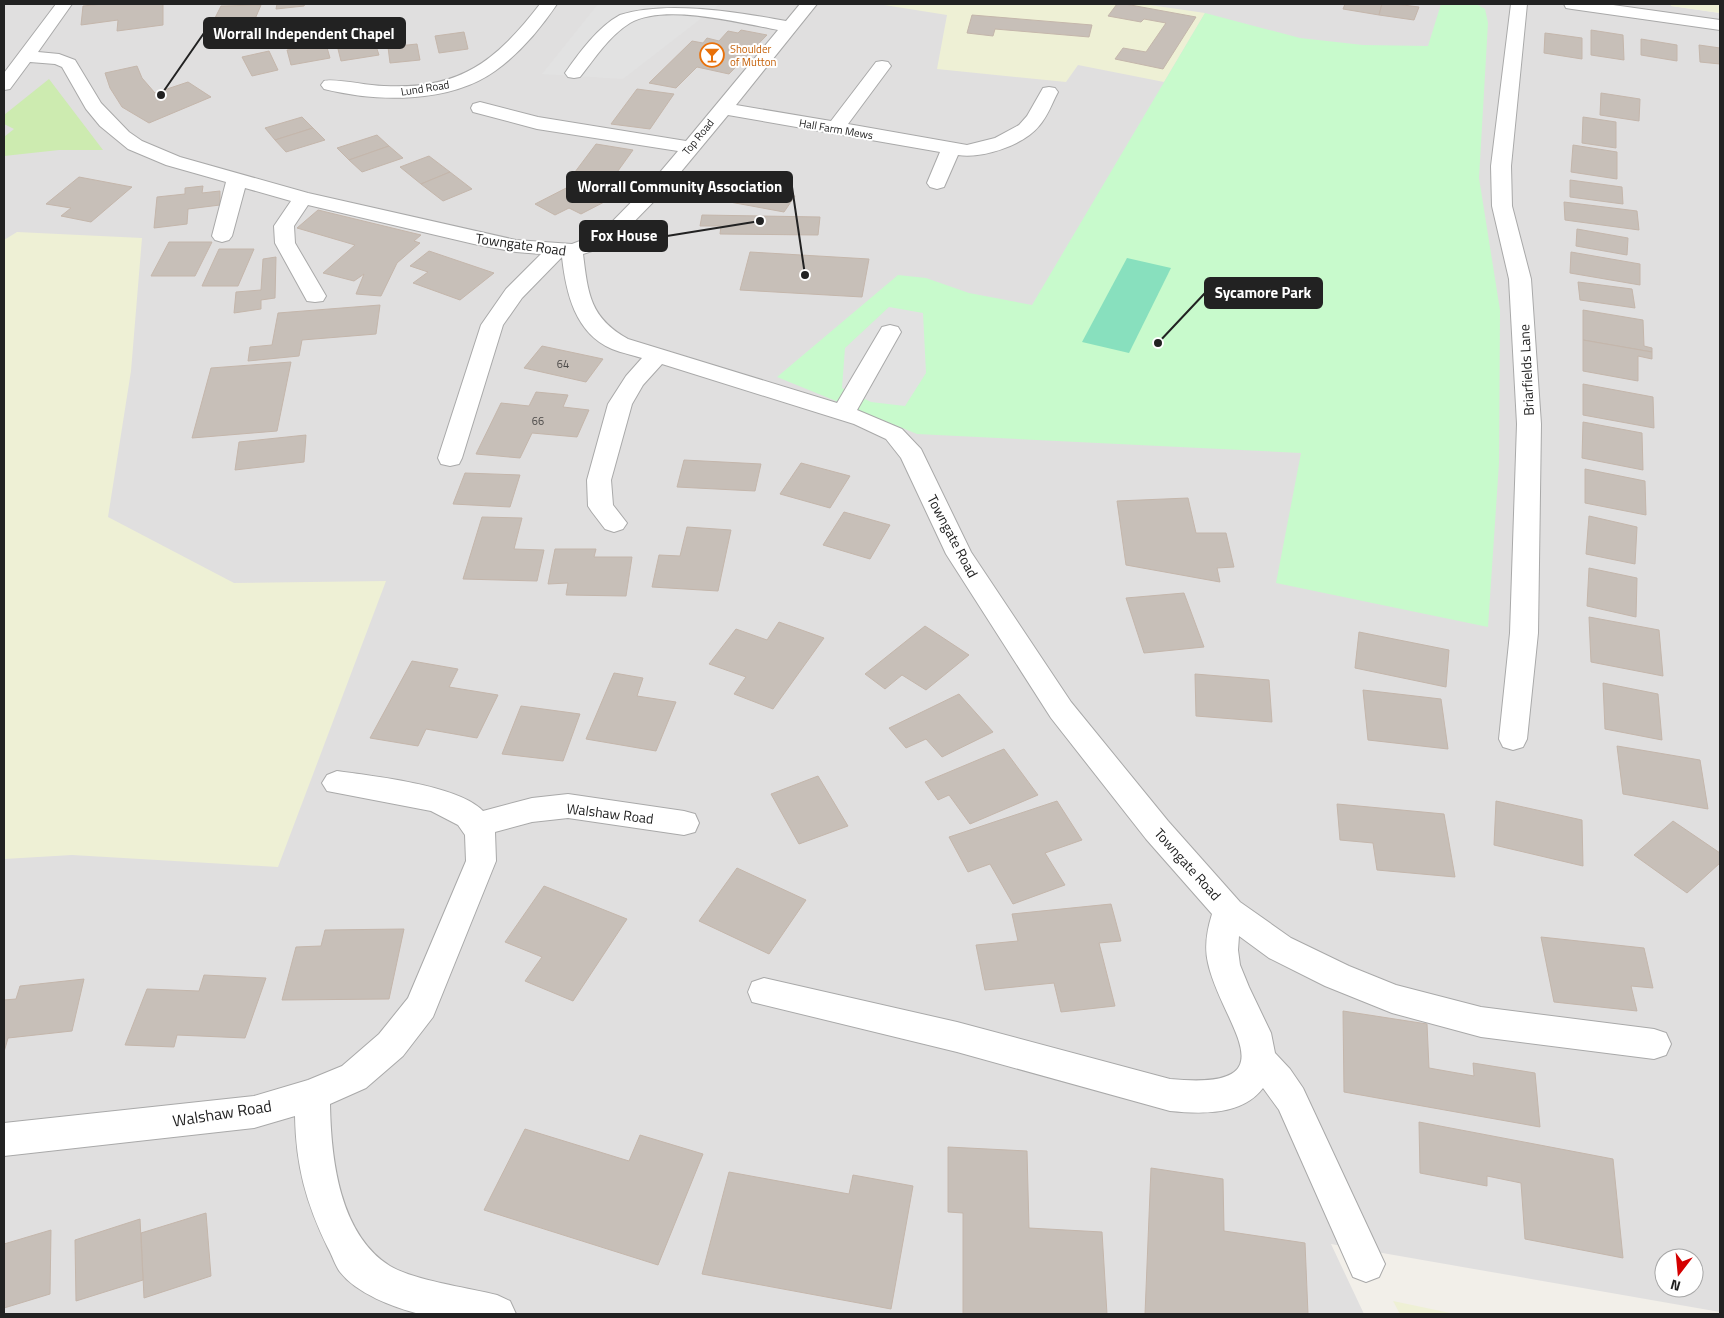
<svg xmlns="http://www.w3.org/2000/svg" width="1724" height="1318" viewBox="0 0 1724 1318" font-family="'Titillium Web',sans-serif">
<rect width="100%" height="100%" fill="#f2efe9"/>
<path fill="#e0dfdf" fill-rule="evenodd" d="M4,4H1671V6L1720,13V1312L1331,1244L1364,1314H4ZM1664,1258H1694V1288H1664Z"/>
<g fill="#eef0d5">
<path d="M878,4H1143L1205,13L1164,82L1078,65L1066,82L937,69L947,15Z"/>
<path d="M1671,4H1720V13L1671,6Z"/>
<path d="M17,232L142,238L131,371L108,517L234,583L386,581L278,867L72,855L4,859V240Z"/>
<path d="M1393,1301L1455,1314H1400Z"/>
</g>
<path fill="#cdebb0" d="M49,79L103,150H59L4,156V137L14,129L4,124V115Z"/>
<path fill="#c8facc" d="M1441,4H1476L1485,9L1488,23L1479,178L1500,310L1499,463L1488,627L1276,583L1301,453L917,434L777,377L898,275L926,278L969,293L1032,305L1205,13L1300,38L1363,45L1428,46Z"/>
<path fill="#88e0be" d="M1127,258L1171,268L1129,353L1082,342Z"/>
<g fill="#e2e2e2">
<path d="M598,4H720L623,79L542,74Z"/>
<path d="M889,307L923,313L926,373L905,406L871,402L842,388L845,348Z"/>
</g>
<g fill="#c7bfb8" stroke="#c4b6ab">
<path d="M103,4H163V25L117,31L118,20L81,25L83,6Z"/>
<path d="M277,4H305L304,6L276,9Z"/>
<path d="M1117,4H1125L1196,17L1163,69L1115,59L1123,48L1146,52L1166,23L1144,19L1141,22L1108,16Z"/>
<path d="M1345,4H1382L1379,15L1343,9Z"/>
<path d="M1382,4H1395L1419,7L1414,20L1379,15Z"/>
<path d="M261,5L255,19L214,20L221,6Z"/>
<path d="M972,15L1092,25L1089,37L995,29L993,36L967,33Z"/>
<path d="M741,30L767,35L729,74L697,67L676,88L649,83L692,41L703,43L707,38L719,41L728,31L738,33Z"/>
<path d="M1591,30L1623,35L1624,60L1591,55Z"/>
<path d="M464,32L468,49L439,53L435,36Z"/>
<path d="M1545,33L1582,38V59L1544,53Z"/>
<path d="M1641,39L1677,45V61L1641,55Z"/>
<path d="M374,40L379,55L341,61L337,45Z"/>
<path d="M326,44L330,58L291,65L287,50Z"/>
<path d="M417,44L420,60L390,63L388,47Z"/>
<path d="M1699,45L1720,48V64L1700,62Z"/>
<path d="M269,51L278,70L252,76L242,57Z"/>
<path d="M137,66L142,78L155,93L188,82L211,97L149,123L122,107L110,88L105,73Z"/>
<path d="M637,89L674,94L650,129L611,124Z"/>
<path d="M1601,93L1640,99L1639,121L1600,115Z"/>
<path d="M302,117L313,128L275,140L265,128Z"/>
<path d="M1583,117L1616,122V148L1582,143Z"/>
<path d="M313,128L325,140L286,152L275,140Z"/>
<path d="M377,135L389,146L349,160L337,148Z"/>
<path d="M596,144L633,150L610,182L572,176Z"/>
<path d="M1573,145L1617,152V179L1571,172Z"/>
<path d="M389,146L403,158L362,172L349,160Z"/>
<path d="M429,156L450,172L421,184L400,167Z"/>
<path d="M450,172L472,189L443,201L421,184Z"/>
<path d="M79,177L132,187L91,222L61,216L71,208L46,204Z"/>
<path d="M693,178L795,196L784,212L681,193Z"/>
<path d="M1570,180L1622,187L1623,204L1570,197Z"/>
<path d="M576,183L608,200L581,214L569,208L555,215L535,204Z"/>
<path d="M203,186L202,193L220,191V205L188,209L187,224L154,228L157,197L185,194V188Z"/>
<path d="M1564,202L1637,211L1639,230L1565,220Z"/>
<path d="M318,210L421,235L414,241L420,243L397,263L381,296L356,294L364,274L354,281L323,273L355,245L297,228Z"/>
<path d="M702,215L820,217L818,235L720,234L721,226H700Z"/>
<path d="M1577,229L1628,238L1627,255L1576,246Z"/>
<path d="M169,242H212L195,276H151Z"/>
<path d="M219,249H254L238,286H202Z"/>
<path d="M429,251L494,273L460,300L413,283L428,272L410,266Z"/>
<path d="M750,252L869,259L862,297L740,290Z"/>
<path d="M1571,252L1640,264V285L1570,273Z"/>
<path d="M276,257L275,298L261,300V309L234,313L236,292L261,290L263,259Z"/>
<path d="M1578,282L1632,289L1635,308L1580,300Z"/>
<path d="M380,305L376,334L302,340L299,356L248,361L250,347L272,345L278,313Z"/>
<path d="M1583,310L1643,320L1644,346L1652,348V352L1583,340Z"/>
<path d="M1583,340L1652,352V359L1638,356V381L1583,371Z"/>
<path d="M542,346L603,359L586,382L524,368Z"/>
<path d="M291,362L277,431L192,438L211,368Z"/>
<path d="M1583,384L1653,397L1654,428L1583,415Z"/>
<path d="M536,392L568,395L563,407L589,410L577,437L532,433L520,458L476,454L501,403L529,406Z"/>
<path d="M1583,422L1642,433L1643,470L1582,458Z"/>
<path d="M306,435L304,462L235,470L239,442Z"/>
<path d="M684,460L761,464L755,491L677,487Z"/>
<path d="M801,463L850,476L830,508L780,494Z"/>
<path d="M1585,469L1645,481L1646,515L1585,503Z"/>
<path d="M465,473L520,475L510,507L453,504Z"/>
<path d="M1188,498L1196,533H1226L1234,567L1217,568L1220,582L1126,565L1117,501Z"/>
<path d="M844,512L890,525L870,559L823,545Z"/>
<path d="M1589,516L1637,527L1635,564L1586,554Z"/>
<path d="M482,517L522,518L514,549L544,550L537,581L463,579Z"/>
<path d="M687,527L731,530L718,591L652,587L659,555L680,556Z"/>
<path d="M555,549H596L594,557H632L626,596L566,595L568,583L548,584Z"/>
<path d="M1589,568L1637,578L1636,617L1587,606Z"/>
<path d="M1184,593L1204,647L1144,653L1126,598Z"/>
<path d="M1589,617L1659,630L1663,676L1591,662Z"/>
<path d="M779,622L824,638L773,709L734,694L746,677L709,664L736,629L767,640Z"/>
<path d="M925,626L969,655L926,690L902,675L885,689L865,674Z"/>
<path d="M1359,632L1449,650L1446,687L1355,668Z"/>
<path d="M412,661L458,669L449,687L498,695L477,738L426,729L418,746L370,738Z"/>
<path d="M614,673L643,678L637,696L676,702L656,751L586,739Z"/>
<path d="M1195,674L1269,680L1272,722L1196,716Z"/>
<path d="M1603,683L1658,694L1662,740L1605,729Z"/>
<path d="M1363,690L1441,699L1448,749L1368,740Z"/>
<path d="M959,694L993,732L942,757L926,739L906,748L889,728Z"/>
<path d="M521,706L580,714L563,761L502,754Z"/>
<path d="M1617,746L1700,760L1708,809L1623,794Z"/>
<path d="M1004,749L1038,795L970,824L949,795L938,800L925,782Z"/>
<path d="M818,776L848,826L799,844L771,794Z"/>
<path d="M1057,801L1082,840L1045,853L1065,885L1013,904L990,864L968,872L949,837Z"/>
<path d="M1496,801L1582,820L1583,866L1494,845Z"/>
<path d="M1337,804L1444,814L1455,877L1377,870L1373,843L1340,840Z"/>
<path d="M1673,821L1720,853V863L1687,893L1634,855Z"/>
<path d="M737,868L806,900L769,954L699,921Z"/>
<path d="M544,886L627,919L573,1001L525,981L542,957L505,942Z"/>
<path d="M1111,904L1121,941L1099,943L1115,1006L1061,1012L1054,983L985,990L976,945L1018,941L1012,914Z"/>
<path d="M404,929L389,999L282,1000L296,947L321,946L325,930Z"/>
<path d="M1541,937L1644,948L1653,988L1631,986L1637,1011L1554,1002Z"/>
<path d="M204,975L266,978L245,1038L177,1035L174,1047L125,1045L147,989L199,991Z"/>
<path d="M84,979L72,1031L8,1038L4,1052V1000L16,999L20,986Z"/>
<path d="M1343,1011L1427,1024L1429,1068L1474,1076L1473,1063L1535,1073L1540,1127L1344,1092Z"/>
<path d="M1419,1122L1613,1159L1623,1258L1525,1239L1521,1183L1487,1176V1186L1420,1173Z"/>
<path d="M525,1129L629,1161L640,1135L703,1154L658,1265L484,1210Z"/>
<path d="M948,1147L1027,1151L1029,1228L1102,1232L1107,1314H963V1213L948,1212Z"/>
<path d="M1151,1168L1223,1179L1224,1231L1305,1243L1308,1314H1145Z"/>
<path d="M729,1172L849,1194L853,1175L913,1186L891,1309L702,1274Z"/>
<path d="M206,1213L211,1276L144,1298L141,1233Z"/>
<path d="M140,1219L143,1280L76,1301L75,1240Z"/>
<path d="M51,1230L50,1294L4,1308V1244Z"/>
</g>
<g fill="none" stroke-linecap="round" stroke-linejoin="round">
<g stroke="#a9a9a9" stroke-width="2">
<g id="minor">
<path d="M56,4H72L38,52L59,54L75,60L101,103L129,132L142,141L180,157L308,193L516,240L572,244L601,233L656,177L678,151L537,129L473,112L471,108L473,104L480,102L538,117L686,141L778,30C740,23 665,3 630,23C609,36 595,58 580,77L574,78L568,77L565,73C579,53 598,27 620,15C666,0 738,12 786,21L800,4H817L736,105L831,121L876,62L882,61L888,62L891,66L848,124L967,145L995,138L1019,125L1027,116L1043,88L1049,87L1055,88L1058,92C1052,103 1048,116 1039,126C1024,145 982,159 958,155L944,187L937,189L930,187L927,183L940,152L728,115L670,185L615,241L598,249L583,254C588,294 590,318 628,339L837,403L882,327L890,325L898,327L901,332L857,410L902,429L921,449L971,552L1071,702L1168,821L1240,902L1291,938L1349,966L1396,985L1481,1007L1654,1029L1666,1033L1671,1044L1666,1055L1654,1059L1481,1037L1392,1013L1325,986L1269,958L1239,936L1238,950L1240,965L1249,987L1271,1033L1275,1053L1290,1069L1303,1088L1385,1264L1379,1277L1366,1282L1353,1277L1279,1110L1263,1088C1242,1116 1201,1114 1170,1111L957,1052L752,1002L748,992L752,982L764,978L957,1022L1170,1079C1295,1091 1221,1024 1208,963C1204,946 1207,930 1212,914L1146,839L1051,718L946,554L901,458L886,439L854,424L662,364L643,385L632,404L611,480L613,505L627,523L623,529L614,532L605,529L592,512L588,506L587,480L608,404L626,376L642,358C633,355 622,353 612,349C575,333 566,293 562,257L522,298L503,325L462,458L459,464L450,466L441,464L438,458L481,325L506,289L541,254L516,252L474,244L308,205L294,226L295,243L326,296L323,301L315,302L307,301L275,243L274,226L291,201L245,188L232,236L229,240L222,242L215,240L212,236L226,182L166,165L128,149L100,126L86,109L62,67L55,64L30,62L10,89L4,90V73Z"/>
<path d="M540,4H557C541,28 519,54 495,71C449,104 376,102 324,89L321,85L324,81C335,78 368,86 384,86C460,90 496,61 540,4Z"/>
<path d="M1511,4H1527L1511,166L1512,206L1531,279L1541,424L1538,633L1527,739L1523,747L1513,750L1503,747L1499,739L1510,633L1517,424L1509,279L1492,206L1491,166Z"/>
<path d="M1564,4H1606L1720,20V30L1572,9L1566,8Z"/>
<path d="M337,771C372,776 459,785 483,811L532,798L568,794L684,811L695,814L699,823L695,832L684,835L568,818L532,822L495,832L496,861L433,1017L403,1056L366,1088L330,1104C331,1158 339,1234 390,1266C413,1280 469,1288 497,1295L510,1301L516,1314H420C394,1308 356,1293 340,1272C335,1265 332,1255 328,1248C306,1203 296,1166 295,1116L254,1128L4,1156V1123L254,1096L308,1080L342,1066L379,1034L408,998L466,861L465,835L458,825L431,811L327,791L322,783L327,775Z"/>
</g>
</g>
<use href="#minor" fill="#fff" fill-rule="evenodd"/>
</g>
<defs>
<g id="bar-ring" transform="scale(1.25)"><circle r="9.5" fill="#fff" stroke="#e8710a" stroke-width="1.5"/><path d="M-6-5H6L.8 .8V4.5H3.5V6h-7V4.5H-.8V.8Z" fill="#e8710a"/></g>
</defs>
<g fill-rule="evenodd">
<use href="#bar-ring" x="712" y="55"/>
</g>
<g text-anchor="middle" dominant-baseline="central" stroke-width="4" stroke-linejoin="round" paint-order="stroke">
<g font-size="11" fill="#c56008" stroke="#fff" text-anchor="start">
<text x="730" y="49">Shoulder<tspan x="730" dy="13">of Mutton</tspan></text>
</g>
<g font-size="11" fill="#222" stroke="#fff">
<text transform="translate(425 88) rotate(-9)">Lund Road</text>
<text transform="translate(836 129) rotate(10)">Hall Farm Mews</text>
<text transform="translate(698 137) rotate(-51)">Top Road</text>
</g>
<g font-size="11" fill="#4b4948">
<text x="563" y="364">64</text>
<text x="538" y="421">66</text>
</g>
<g font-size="14" fill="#222" stroke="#fff">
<text transform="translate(521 244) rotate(8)">Towngate Road</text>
<text transform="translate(1526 370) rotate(-93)">Briarfields Lane</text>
<text transform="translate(953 536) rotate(62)">Towngate Road</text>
<text transform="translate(610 813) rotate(7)">Walshaw Road</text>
<text transform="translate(1188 864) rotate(48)">Towngate Road</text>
</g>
<g font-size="16" fill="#222" stroke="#fff">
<text transform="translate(222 1113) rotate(-9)">Walshaw Road</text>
</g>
</g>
<path fill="none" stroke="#222" stroke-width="2" d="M161 95L204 33M805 275L792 187M760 221L667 236M1158 343L1205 293"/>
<g fill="#222" stroke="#fff" stroke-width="2">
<circle cx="161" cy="95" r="5"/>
<circle cx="805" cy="275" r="5"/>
<circle cx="760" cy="221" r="5"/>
<circle cx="1158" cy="343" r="5"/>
</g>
<g fill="#222" stroke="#222" stroke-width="2">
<rect x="204" y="18" width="201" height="30" rx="5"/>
<rect x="567" y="172" width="225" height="30" rx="5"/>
<rect x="580" y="221" width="87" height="30" rx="5"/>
<rect x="1205" y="278" width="117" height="30" rx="5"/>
</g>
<g font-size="15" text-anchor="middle" font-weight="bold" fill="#fff">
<text x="304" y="39">Worrall Independent Chapel</text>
<text x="680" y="192">Worrall Community Association</text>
<text x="624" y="241">Fox House</text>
<text x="1263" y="298">Sycamore Park</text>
</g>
<rect width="1724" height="1318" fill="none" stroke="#222222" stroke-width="10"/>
<g transform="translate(1679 1273) rotate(196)"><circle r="24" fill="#ffffff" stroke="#a7a7a7"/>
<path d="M0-4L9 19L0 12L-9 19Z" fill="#d40000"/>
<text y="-8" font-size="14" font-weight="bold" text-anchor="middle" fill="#222222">N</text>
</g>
</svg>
